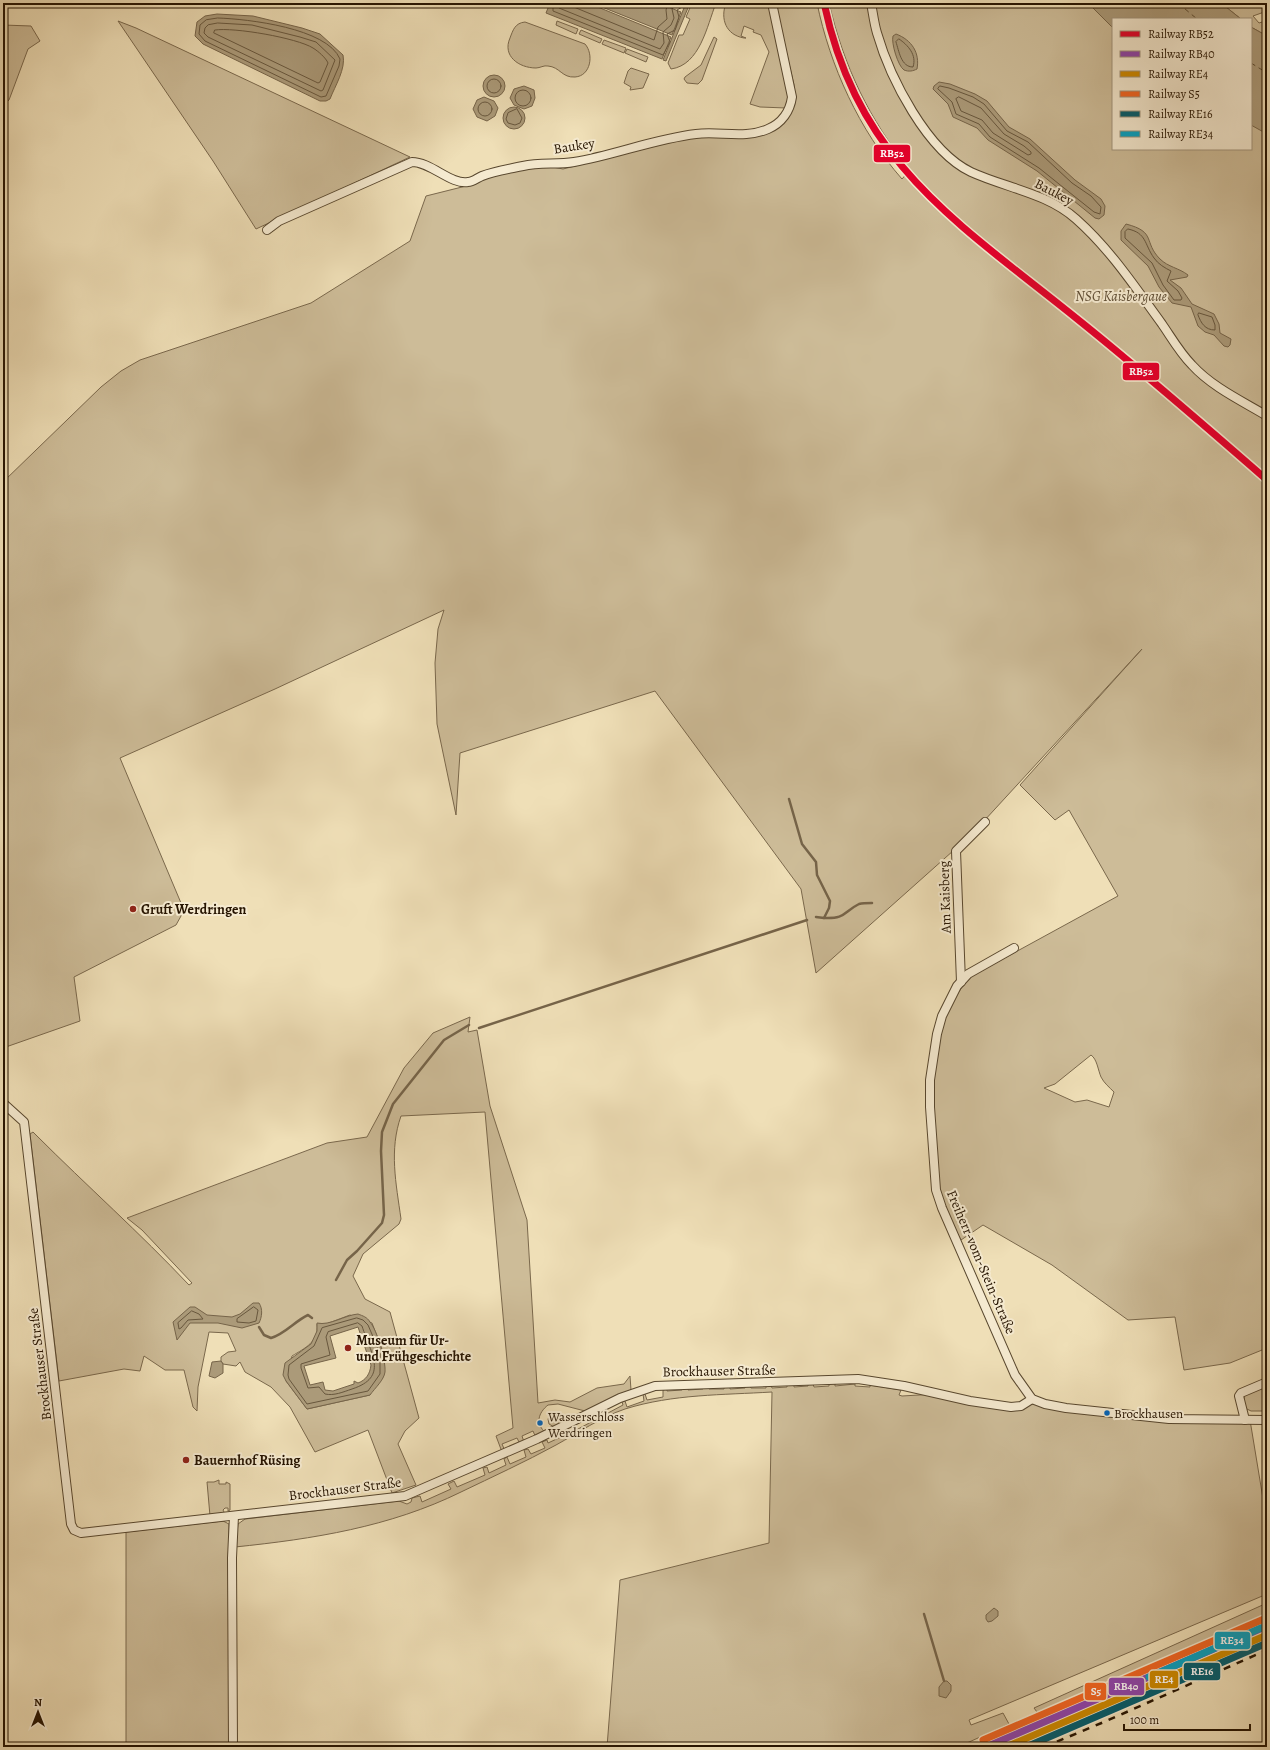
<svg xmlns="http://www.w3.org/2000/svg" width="1270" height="1750" viewBox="0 0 1270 1750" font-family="Alegreya,serif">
<rect width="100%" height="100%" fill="#efdfb7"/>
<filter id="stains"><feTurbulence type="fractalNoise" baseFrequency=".005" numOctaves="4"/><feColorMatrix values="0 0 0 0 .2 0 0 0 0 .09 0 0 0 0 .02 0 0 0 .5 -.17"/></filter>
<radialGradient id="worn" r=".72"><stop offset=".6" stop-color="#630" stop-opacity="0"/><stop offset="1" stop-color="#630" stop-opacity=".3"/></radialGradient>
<g fill="#cdbc98" stroke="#7a684c" fill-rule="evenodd">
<path d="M692,3H716C707,26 700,65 671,69L668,63L679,35H683L690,19L686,17Z"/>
<path d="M726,3H770L789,97L786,108L760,107L750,104L769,52L761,35L753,32L754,30L744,26L741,36L746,38H744C726,35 720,19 726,3Z"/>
<path d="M775,3H817C830,66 859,130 902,179L910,170C869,119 844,67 829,3H1103L1113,19V149H1251V118L1267,126V1348L1230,1363L1184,1370L1175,1317L1128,1320L1052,1265L983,1225L961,1240L943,1208L937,1190L931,1080L943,1016L968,978L1118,896L1069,810L1055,820L1020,785L1142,649L972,834L816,973L801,889L655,691L460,753L456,815L437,724L435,663L438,629L444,610L275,689L120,758L181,903V916L176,925L74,977L80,1021L3,1048V482L101,387L121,371L140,360L311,303L410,241L426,196L474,184L483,178L542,165L563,169L696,136L770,130L794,97V85ZM1091,1055C1097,1059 1098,1070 1101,1077C1104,1083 1109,1087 1114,1092L1109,1107L1087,1100L1075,1102L1044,1088L1055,1084Z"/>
<path d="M1221,3H1267V11L1253,16L1259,23L1265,21L1267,23V36L1251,27V19H1241Z"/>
<path d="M118,21L136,28L410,157L256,229L213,161Z"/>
<path d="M557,21L578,29L576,34L556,25Z"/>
<path d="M525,22L585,44C594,54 591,76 575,77C562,78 560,67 548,66C544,65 540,68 536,68C519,68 502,56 510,38C513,30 515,23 525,22Z"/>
<path d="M3,25L31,26L40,41L28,49L9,100L3,106Z"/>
<path d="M581,30L602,39L600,43L579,34Z"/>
<path d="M714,37L717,39L702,80L698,84L687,83L684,79L685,77L701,65Z"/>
<path d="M604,40L626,48L624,53L602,44Z"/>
<path d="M627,49L648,57L646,62L625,53Z"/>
<path d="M631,68L649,74L643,88L630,90L631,87L624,83L628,71Z"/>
<path d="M470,1017L468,1032L477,1030L490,1106L527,1220L538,1403L555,1400L570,1402L597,1388L624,1384L630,1376L631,1390L585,1411L558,1404L548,1405C538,1413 535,1424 546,1433L536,1438L533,1431L522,1436L524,1442L520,1444L517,1438L502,1444L505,1451L502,1452L496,1436L513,1428L485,1112L401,1116C389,1150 396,1183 401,1219L399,1224L363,1254L353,1276L365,1299L390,1312L419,1418L405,1431L398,1444L416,1485L392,1493L368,1430L315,1452L290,1407L271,1387L245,1372L240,1362L236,1366L223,1364L221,1361V1357L228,1352L236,1351L228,1333L209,1332L198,1387L197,1411L193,1407L184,1370H165L144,1356L140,1371L124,1369L59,1381L30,1134L33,1132L36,1135C87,1186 140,1233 189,1285L192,1283L142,1230L127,1218L327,1143L367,1137L404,1068L433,1033ZM350,1315L372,1323L383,1352L370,1395L307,1409L286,1381L292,1356C305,1348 319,1342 317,1324H326Z"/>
<path d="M835,1383V1386L855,1384V1386L870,1387V1385L901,1390L899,1395L902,1396L936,1394L1011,1407L1032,1399L1125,1415L1250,1420L1267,1523V1594L969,1720L971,1725L1003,1713L1009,1724L958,1747H607L620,1580L769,1543L772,1392C723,1395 673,1394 625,1409C601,1417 578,1433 556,1445C525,1462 492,1477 461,1492C390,1527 313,1539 235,1547L238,1524L245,1519L399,1501L407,1504L411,1502L412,1498L420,1496L422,1502L451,1489L448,1484L454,1481L457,1487L485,1475L483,1468L487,1467L489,1473L506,1465L504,1459L507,1457L510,1464L526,1457L524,1450L528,1449L531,1454L545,1448L542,1442L547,1440L548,1443L561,1437V1434L563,1437L623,1405L622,1402L625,1401L627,1407L644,1401L643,1394H645L647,1400L663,1397V1390L667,1389V1391L682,1390L683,1388L688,1387V1390L703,1389L704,1387H709V1389H724V1387L730,1386V1389L745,1388V1386H750L751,1388H766V1385H771L772,1388L787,1387V1385H794V1387L808,1386V1384H813L814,1387L829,1386V1384Z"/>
<path d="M1267,1384V1411H1251L1245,1408L1244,1395Z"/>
<path d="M556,1413L564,1415L566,1420L554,1427L549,1424L548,1419L551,1414Z"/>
<path d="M219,1480V1484H226V1482L230,1484V1510L228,1511V1508H225L223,1510L225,1514L210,1516L207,1482H214Z"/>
<path d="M223,1521L229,1524V1747H126V1532Z"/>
<path d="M1267,1603V1619L1037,1712L1034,1708Z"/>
</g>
<g fill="#ab9a79" stroke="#766449" fill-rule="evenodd">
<path d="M550,3H588L671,37L662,59L546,13Z"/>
<path d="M592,3H658L681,12L672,35Z"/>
<path d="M686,3H690L666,61L663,60Z"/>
<path d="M1088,3H1221L1241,19H1113V28Z"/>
<path d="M217,14L253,16L302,28L320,34L343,55C346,69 335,86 330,99L326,101H320L203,44L195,36L197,22L205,16Z"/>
<path d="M1251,27L1267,36V134L1251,125Z"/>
<path d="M896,34C912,40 920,53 917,69C913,71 909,72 904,70C898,66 891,43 893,36Z"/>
<circle cx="494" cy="86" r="11"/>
<path d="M939,82L950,84L975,94L987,101L1009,127L1030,139L1075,180L1101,199L1105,206L1104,215L1099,219L1095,218L1037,171L988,140L977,128L953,117L948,104L933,89L934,86Z"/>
<path d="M524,86L534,90L535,98L532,106L524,109L514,105L510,98L514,89Z"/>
<path d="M484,97L494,101L498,108L495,116L487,121L477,117L473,109L477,100Z"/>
<circle cx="514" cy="118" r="11"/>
<path d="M1126,224C1157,232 1143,242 1160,259C1168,267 1179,268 1188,275L1187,277L1170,280L1181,288L1192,304L1214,314L1219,324L1220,333L1231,339L1230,345L1228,347L1224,346L1214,335L1205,332L1198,326L1191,307L1172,303L1159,287L1148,266L1121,240V231Z"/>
<path d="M253,1303H259C263,1309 262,1317 259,1323L242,1328L218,1323H190L177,1340L173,1322L190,1307H195L207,1315L232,1317L240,1314Z"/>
<path d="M358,1314C363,1316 367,1317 370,1322C377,1330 386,1361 385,1372C384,1380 375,1388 370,1395L307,1409L286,1381L283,1375L285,1363L311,1344L317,1331V1323C330,1326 345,1315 358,1314ZM358,1327L371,1365C370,1374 366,1380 358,1383L354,1381V1384L333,1391L325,1390L323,1382L310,1385L304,1366L336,1358L330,1336Z"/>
<path d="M221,1361L223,1364V1373L215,1378L209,1376L212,1362Z"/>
<path d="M994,1608L998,1611V1616L992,1621L988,1622L986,1619V1615Z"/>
<path d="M944,1681H947L951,1685V1691L946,1698L939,1696V1687Z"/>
</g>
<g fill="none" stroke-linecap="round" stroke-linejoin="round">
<g stroke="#68573d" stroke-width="1">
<path d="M553,3V11L663,55L670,42L667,34L675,30L679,17L677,10L684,6L685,3"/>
<path d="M558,3L559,8L660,49L664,43L663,32L671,25L674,18L672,9L677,3"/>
<path d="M564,3L654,40L658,27L667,19L666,10L668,3"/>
<path d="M218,18C248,19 327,28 340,59L339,66L326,96L321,97L205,41L199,34L200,25L206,20Z"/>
<path d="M218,23L252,25L300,37L316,42L335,60L323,90L321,91L208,37L204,33L205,28L208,25Z"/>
<path d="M215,30C234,27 297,38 313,48C318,51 326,58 328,63L320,82L318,83L214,33Z"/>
<path d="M899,39C908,45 917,55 913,67C901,67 899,51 896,42Z"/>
<circle cx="494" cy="86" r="7"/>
<path d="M940,86L949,88L973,97L984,104L1007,131L1028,142L1072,183L1091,196L1101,207L1100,214L1094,212L1039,168L990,137L979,124L956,114L952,102L938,89Z"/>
<circle cx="523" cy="98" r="8"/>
<path d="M959,97L981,108L1004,134L1024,146L1031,152V154L1028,155L993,133L982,120L961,111L956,99Z"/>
<circle cx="485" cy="109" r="7"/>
<path d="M517,109L522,118L520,123L515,125L508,123L506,119L508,113Z"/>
<path d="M1128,229C1147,233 1144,244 1154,258C1158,264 1165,268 1171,271L1167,281L1178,291L1182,298L1181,300H1174L1163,285L1152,263L1125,238V232Z"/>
<path d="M1199,313L1212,317L1215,325V330C1205,330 1201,323 1198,315Z"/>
<path d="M254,1307L258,1310L256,1321L249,1323L237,1322V1319Z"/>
<path d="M192,1311L199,1314L203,1319L188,1320L181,1328L179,1329L178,1323Z"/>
<path d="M357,1318L363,1320L368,1325L380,1353V1374L368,1391L307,1404L289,1379L288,1375L289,1365L314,1346L322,1328Z"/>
<path d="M358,1323L362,1326C371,1354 389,1377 352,1389C343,1392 334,1396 325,1394L319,1387L308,1388L301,1368V1364L330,1355L326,1337L328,1332Z"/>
</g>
<g stroke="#766449" stroke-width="2.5">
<path d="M789,799L802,844L816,862L817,875L830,901L829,908L824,918L816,917"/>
<path d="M824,918C846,919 843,912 859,904C863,903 868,903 872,903"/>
<path d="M479,1028L807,920"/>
<path d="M336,1280L347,1260L357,1251L382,1223L384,1215L381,1151L382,1132L393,1104L444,1040L469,1025"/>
<path d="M259,1327L264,1335L271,1338C285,1334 295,1321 308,1315L312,1318"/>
<path d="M924,1614L944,1681"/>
</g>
<g stroke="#5b4a31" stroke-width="1" stroke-dasharray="5 4" stroke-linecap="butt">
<path d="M1178,3L1197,19"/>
<path d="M1251,63L1267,73"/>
</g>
<g stroke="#58472e" stroke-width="10">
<g id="street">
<path d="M871,3C873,13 874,23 877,33C890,78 927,151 971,172C1006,188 1047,193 1076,219C1110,249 1135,287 1162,324C1171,337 1180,353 1192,365C1212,387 1242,401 1267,416"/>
<path d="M267,230L279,221L412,162C431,162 451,185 468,182C473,182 477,178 482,176C495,171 509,169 523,166C540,162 557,165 574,162C615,155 654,139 696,134C719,131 746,139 768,129C782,123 790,111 792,97L772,3"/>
<path d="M1014,948L968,974L957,986L942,1016L937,1034L930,1080V1107L936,1190L942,1208L1015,1375L1032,1399L1045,1404L1066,1408L1169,1419L1267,1420"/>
<path d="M961,982L956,851L985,822"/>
<path d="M3,1103L24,1122L71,1524L74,1530L81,1533L405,1496L537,1439L620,1398L655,1386L858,1379L904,1386L970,1401L1011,1407L1021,1406L1032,1399"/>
<path d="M1245,1420L1239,1396L1241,1393L1267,1382"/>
<path d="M233,1747L232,1558L234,1516"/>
</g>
</g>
<use href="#street" stroke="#f5ead0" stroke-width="8"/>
<g stroke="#261401" stroke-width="2.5" stroke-dasharray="7 7" stroke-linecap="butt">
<path d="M1062,1733L1155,1692"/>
<path d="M1029,1747L1050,1738"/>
<path d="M1044,1747L1104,1722L1267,1650"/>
</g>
<g stroke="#f5ead0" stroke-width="10">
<path id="rail-1" d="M824,3C858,163 957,222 1076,318C1141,370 1204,425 1267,480"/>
</g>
<g stroke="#f5ead0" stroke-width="10">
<path id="rail-2" d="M986,1747L1267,1626"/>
</g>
<g stroke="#f5ead0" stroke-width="10">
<path id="rail-3" d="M1006,1747L1267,1635"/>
</g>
<g stroke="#f5ead0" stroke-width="10">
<path id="rail-4" d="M983,1740L1264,1619"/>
</g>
<g stroke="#f5ead0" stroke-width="10">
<path id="rail-5" d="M1026,1747L1267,1643"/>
</g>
<g stroke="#f5ead0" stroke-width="10">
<path id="rail-6" d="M1149,1677L1261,1628"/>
</g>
<use href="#rail-1" stroke="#e4002b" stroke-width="7"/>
<use href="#rail-2" stroke="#8e44ad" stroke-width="7"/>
<use href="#rail-3" stroke="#cd8900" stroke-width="7"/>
<use href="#rail-4" stroke="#f26522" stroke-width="7"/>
<use href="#rail-5" stroke="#005c6e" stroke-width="7"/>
<use href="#rail-6" stroke="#02a2c4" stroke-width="7"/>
</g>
<g fill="#8f2418" stroke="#f5ead0" stroke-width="1.5">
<circle cx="133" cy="909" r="4"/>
<circle cx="348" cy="1348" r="4"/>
<circle cx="186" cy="1460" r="4"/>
</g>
<g fill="#0065bd" stroke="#f5ead0" stroke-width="1.5">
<circle cx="1107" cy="1413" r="3.5"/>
<circle cx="540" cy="1423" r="3.5"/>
</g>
<g text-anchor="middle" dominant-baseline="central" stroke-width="4" stroke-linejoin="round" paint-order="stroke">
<g font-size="13" fill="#261401" stroke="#f5ead0" text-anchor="start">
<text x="1114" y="1413">Brockhausen</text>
<text x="548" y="1416">Wasserschloss<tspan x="548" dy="16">Werdringen</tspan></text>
</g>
<g font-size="14" fill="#261401" stroke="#f5ead0">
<text transform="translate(574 146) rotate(-9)">Baukey</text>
<text transform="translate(1054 192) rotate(27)">Baukey</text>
<text transform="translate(945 897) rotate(-92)">Am Kaisberg</text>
<text transform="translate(981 1262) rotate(67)">Freiherr-vom-Stein-Straße</text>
<text transform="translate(40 1364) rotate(-97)">Brockhauser Straße</text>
<text transform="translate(719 1371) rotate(-1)">Brockhauser Straße</text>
<text transform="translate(345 1489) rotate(-7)">Brockhauser Straße</text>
</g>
<g font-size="14" font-style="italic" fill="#604f36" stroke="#f5ead0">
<text x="1121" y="296">NSG Kaisbergaue</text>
</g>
<g font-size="14" font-weight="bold" fill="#261401" stroke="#f5ead0" text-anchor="start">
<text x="141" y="909">Gruft Werdringen</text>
<text x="356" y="1340">Museum für Ur-<tspan x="356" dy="16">und Frühgeschichte</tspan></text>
<text x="194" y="1460">Bauernhof Rüsing</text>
</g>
</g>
<g stroke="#f5ead0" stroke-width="1.5">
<rect x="873" y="144" width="38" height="19" rx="4" fill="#e4002b"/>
<rect x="1122" y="362" width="38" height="19" rx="4" fill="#e4002b"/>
<rect x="1214" y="1631" width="37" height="19" rx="4" fill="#02a2c4"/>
<rect x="1183" y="1662" width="38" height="19" rx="4" fill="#005c6e"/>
<rect x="1149" y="1670" width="30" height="19" rx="4" fill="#cd8900"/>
<rect x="1108" y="1677" width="37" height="19" rx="4" fill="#8e44ad"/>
<rect x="1084" y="1682" width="23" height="19" rx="4" fill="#f26522"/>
</g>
<g font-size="11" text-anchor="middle" font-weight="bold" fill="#fff">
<text x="892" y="157">RB52</text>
<text x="1141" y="375">RB52</text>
<text x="1232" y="1644">RE34</text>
<text x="1202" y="1675">RE16</text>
<text x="1164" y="1683">RE4</text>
<text x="1126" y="1690">RB40</text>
<text x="1096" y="1695">S5</text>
</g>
<rect width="1270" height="1750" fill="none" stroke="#efdfb7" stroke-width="16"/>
<rect x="4" y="4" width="1262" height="1742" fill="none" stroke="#261401" stroke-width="2"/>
<rect x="8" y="8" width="1254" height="1734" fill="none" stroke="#261401"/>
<rect x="1112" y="18" width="140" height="132" fill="#f5ead0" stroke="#a2947d"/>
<rect x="1120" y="31" width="20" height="6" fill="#e4002b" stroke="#a2947d"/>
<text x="1148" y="38" font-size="12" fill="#261401">Railway RB52</text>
<rect x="1120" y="51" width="20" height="6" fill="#8e44ad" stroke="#a2947d"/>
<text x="1148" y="58" font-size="12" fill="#261401">Railway RB40</text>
<rect x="1120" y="71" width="20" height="6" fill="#cd8900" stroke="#a2947d"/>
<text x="1148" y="78" font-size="12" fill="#261401">Railway RE4</text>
<rect x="1120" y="91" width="20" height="6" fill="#f26522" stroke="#a2947d"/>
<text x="1148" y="98" font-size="12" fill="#261401">Railway S5</text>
<rect x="1120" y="111" width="20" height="6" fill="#005c6e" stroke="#a2947d"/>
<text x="1148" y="118" font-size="12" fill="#261401">Railway RE16</text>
<rect x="1120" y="131" width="20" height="6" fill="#02a2c4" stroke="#a2947d"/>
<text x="1148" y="138" font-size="12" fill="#261401">Railway RE34</text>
<g transform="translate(38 1712)" stroke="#f5ead0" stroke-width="3" paint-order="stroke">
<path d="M0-3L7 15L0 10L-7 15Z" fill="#261401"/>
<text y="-6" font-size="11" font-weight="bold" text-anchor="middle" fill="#261401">N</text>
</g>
<path d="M1124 1724v6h126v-6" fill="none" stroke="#261401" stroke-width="2"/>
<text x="1130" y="1724" font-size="12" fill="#261401" stroke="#f5ead0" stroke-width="3" paint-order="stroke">100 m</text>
<rect width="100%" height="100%" filter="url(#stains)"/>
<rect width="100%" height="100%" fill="url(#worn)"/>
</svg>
